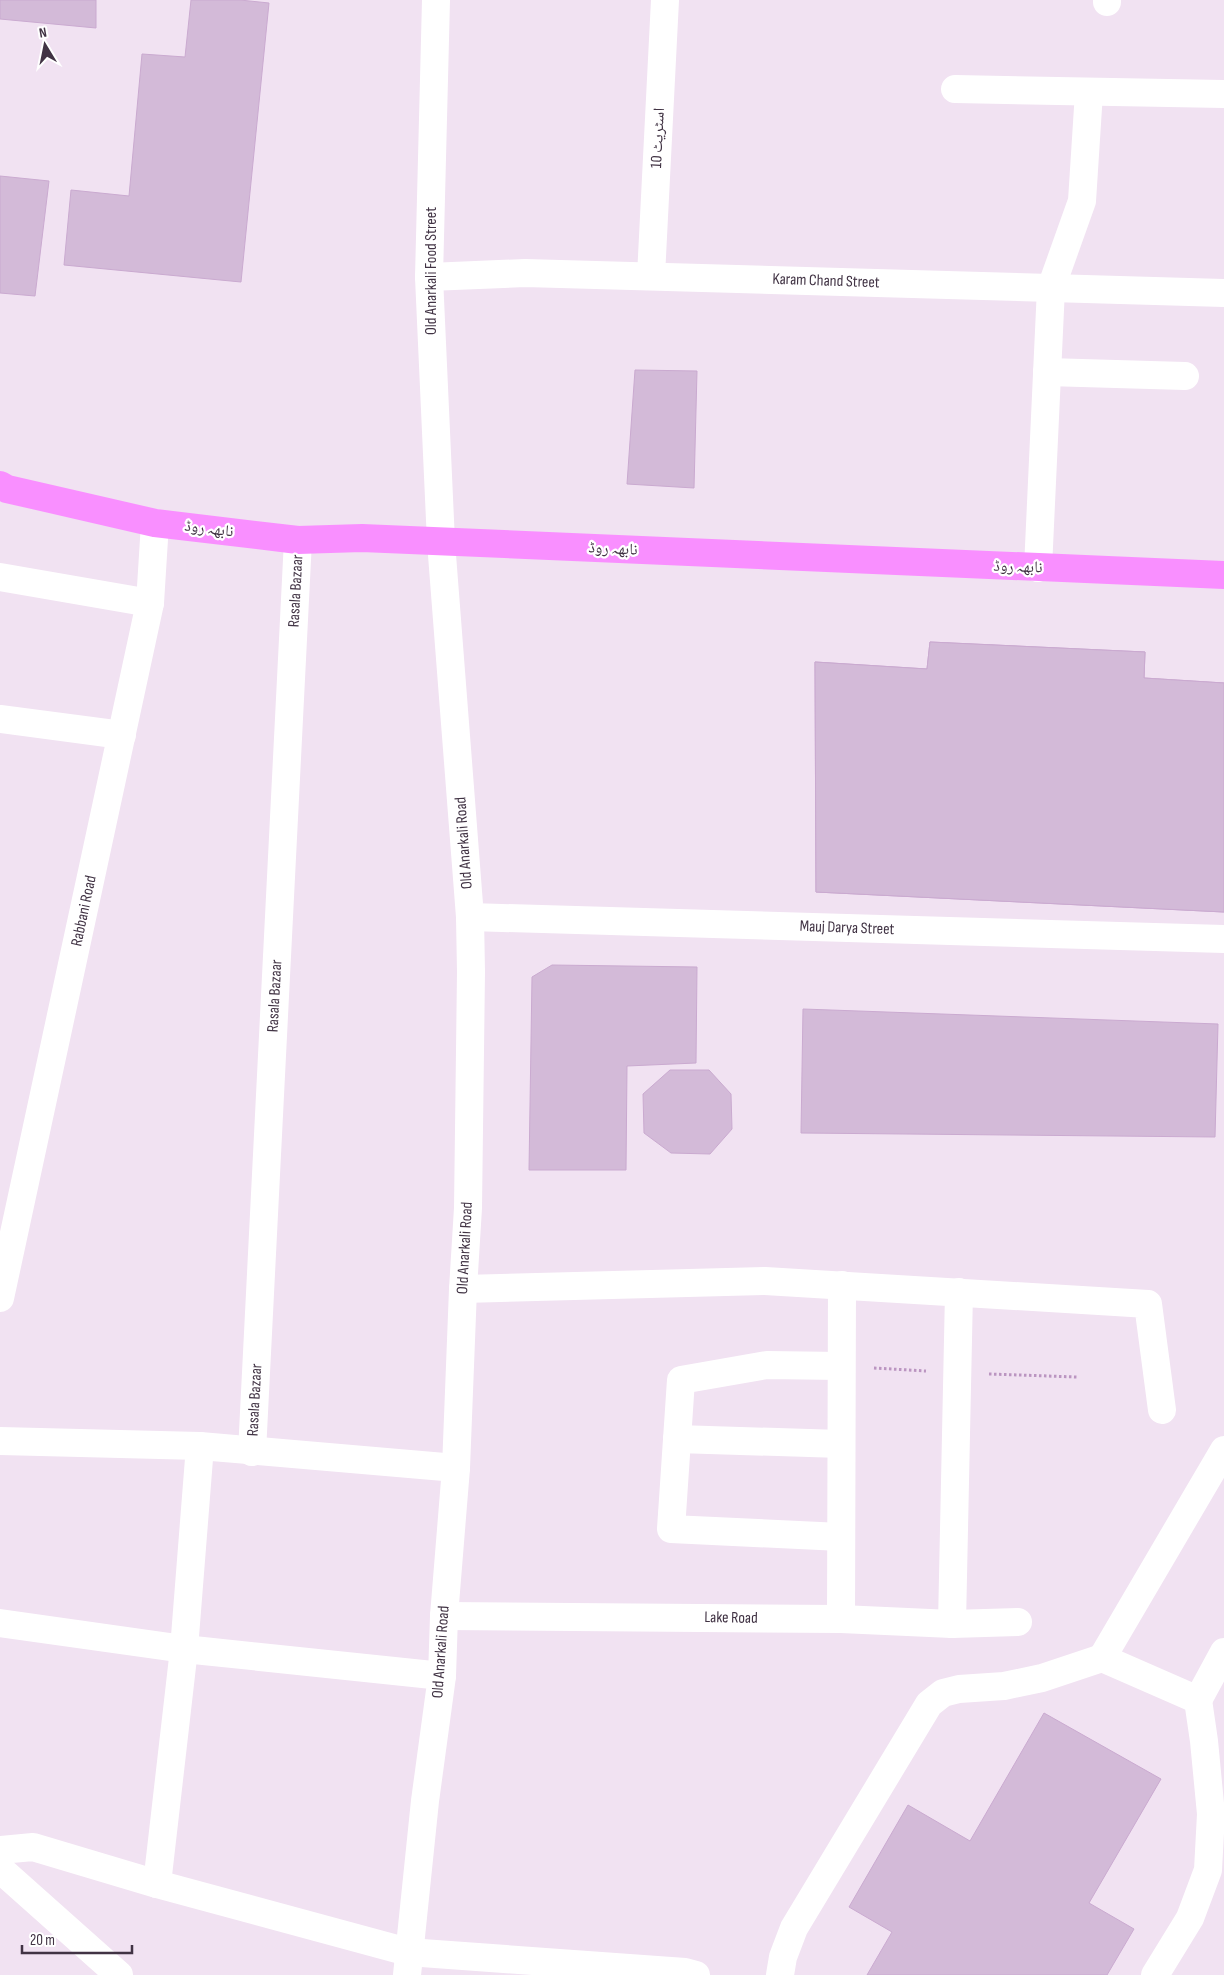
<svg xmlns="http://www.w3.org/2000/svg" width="1224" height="1975" viewBox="0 0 1224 1975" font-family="'Sofia Sans Condensed','Noto Naskh Arabic',sans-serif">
<rect width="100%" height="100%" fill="#f1e2f2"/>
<g fill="#d3bad8" stroke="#caaad0" fill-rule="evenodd">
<path d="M0,0H96V28L0,19Z"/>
<path d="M191,0H240L269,3L241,282L64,265L71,190L129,196L142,54L185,57Z"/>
<path d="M0,176L49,181L35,296L0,293Z"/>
<path d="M635,370L697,371L694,488L627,484Z"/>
<path d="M930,642L1145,652L1144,678L1224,683V912L816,892L815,662L927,669ZM976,722L1088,726L1084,801L974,797Z"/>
<path d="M930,642L1145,652L1144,678L1224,683V912L816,892L815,662L927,669Z"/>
<path d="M552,965L697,967L696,1063L627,1066L626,1170H529L532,977Z"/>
<path d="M803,1009L1218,1024L1215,1137L801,1133Z"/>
<path d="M670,1070H709L731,1094L732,1129L710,1154L671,1153L644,1133L643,1094Z"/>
<path d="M1044,1713L1161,1779L1089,1903L1134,1929L1107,1975H867L892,1932L849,1907L908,1805L970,1841Z"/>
</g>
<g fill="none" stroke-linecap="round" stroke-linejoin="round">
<g stroke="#bb95c1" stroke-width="3" stroke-dasharray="2.5 2.5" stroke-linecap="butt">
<path d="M874,1368L926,1371"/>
<path d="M989,1374L1077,1377"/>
</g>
<g stroke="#fff" stroke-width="28">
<path d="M1107,0V2"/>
<path d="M955,89L1224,94"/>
<path d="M651,276L665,0"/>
<path d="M429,277L525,273L1224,293"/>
<path d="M1047,372L1185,376"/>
<path d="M1038,568L1051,288L1082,201L1089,92"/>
<path d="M0,577L150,603"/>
<path d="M0,719L122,735"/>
<path d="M470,917L1224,939"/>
<path d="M463,1289L765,1281L1148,1304L1162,1410"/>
<path d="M0,1298L150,603L155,523"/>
<path d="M841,1366L767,1365L681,1380L671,1529L841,1537"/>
<path d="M677,1439L841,1444"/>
<path d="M0,1441L200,1446L456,1468"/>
<path d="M252,1452L298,540"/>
<path d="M444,1616L841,1619L952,1624L1018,1622"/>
<path d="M841,1619L842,1285"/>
<path d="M0,1623L184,1649L442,1676"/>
<path d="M952,1624L959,1292"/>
<path d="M1102,1658L1224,1450"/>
<path d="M1198,1700L1224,1652"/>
<path d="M0,1850L33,1847L157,1884L408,1952L685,1972L696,1975"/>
<path d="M0,1869L119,1975"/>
<path d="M157,1884L184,1649L200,1446"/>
<path d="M407,1975L425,1801L442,1676L444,1616L456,1468L463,1289L468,1208L471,972L470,917L441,542L429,277L436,0"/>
<path d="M780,1975L783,1957L794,1928L929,1704L943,1693L959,1689L1004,1686L1042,1678L1102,1658L1198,1700L1204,1741L1211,1814L1208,1870L1190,1918L1155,1975"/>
</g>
<path stroke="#f98fff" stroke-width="28" d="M0,485L7,489L155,523L298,540L362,538L1224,575"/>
</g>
<g text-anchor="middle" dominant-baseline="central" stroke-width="4.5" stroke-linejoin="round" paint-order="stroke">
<g font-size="16" fill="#413344" stroke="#fff">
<text transform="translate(658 138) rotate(-87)">اسٹریٹ 10</text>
<text transform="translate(431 271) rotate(-90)">Old Anarkali Food Street</text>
<text transform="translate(826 281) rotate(2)">Karam Chand Street</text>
<text transform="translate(209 529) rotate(7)">نابھہ روڈ</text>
<text transform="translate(613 549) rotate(3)">نابھہ روڈ</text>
<text transform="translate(1018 567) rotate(2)">نابھہ روڈ</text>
<text transform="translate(296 591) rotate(-87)">Rasala Bazaar</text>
<text transform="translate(464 843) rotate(-94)">Old Anarkali Road</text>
<text transform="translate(84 911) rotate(-78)">Rabbani Road</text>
<text transform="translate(847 928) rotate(2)">Mauj Darya Street</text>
<text transform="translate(275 996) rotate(-87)">Rasala Bazaar</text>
<text transform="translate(465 1248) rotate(-87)">Old Anarkali Road</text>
<text transform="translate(255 1400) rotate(-87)">Rasala Bazaar</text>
<text transform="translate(731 1618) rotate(1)">Lake Road</text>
<text transform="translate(441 1652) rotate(-86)">Old Anarkali Road</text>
</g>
</g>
<g transform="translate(45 45) rotate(350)" stroke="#ffffff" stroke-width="4" paint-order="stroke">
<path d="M0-4L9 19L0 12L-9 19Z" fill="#413344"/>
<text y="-8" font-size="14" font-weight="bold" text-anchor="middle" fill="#413344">N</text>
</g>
<path d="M22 1945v8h110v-8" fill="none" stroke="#413344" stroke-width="2.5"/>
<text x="30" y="1945" font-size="15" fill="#413344" stroke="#ffffff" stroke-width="4" paint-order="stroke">20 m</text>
</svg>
